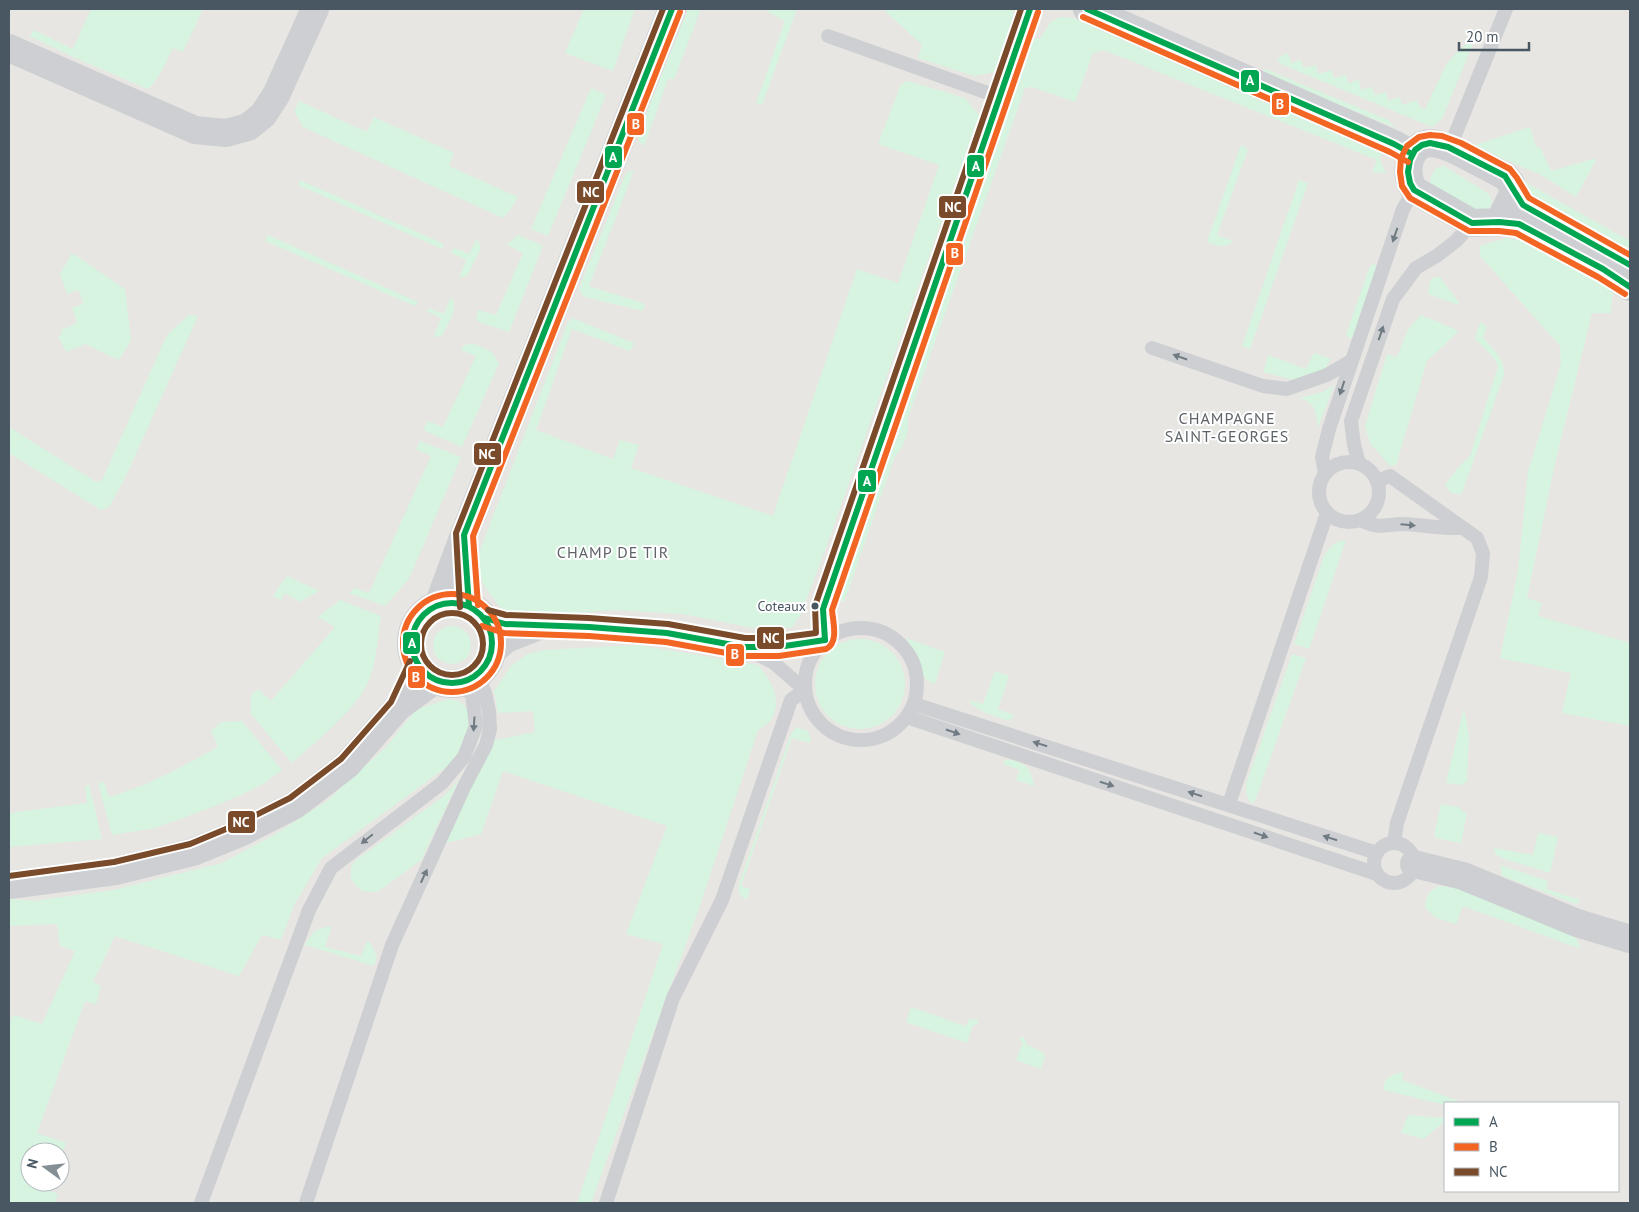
<svg xmlns="http://www.w3.org/2000/svg" width="1639" height="1212" viewBox="0 0 1639 1212" font-family="'PT Sans',sans-serif">
<rect width="100%" height="100%" fill="#f4f3f3"/>
<path fill="#e8e6e2" fill-rule="evenodd" d="M9,9H1630V1203H9ZM1445,1103H1618V1191H1445ZM30,1152H60V1182H30Z"/>
<g fill="#d6f4e0">
<path d="M91,9H203L183,52L173,48C166,62 160,78 148,89L71,56L30,36L34,30L73,49Z"/>
<path d="M584,9H635L613,71L565,53Z"/>
<path d="M688,9H701L674,79H668L644,146L640,142L637,137Z"/>
<path d="M767,9H797L762,105L756,103L785,21L767,11Z"/>
<path d="M883,9H1013V16L995,72L974,76L918,58L922,45Z"/>
<path d="M1059,17L1074,18L1372,147L1383,153L1379,158L1386,173L1372,172L1377,160L1104,50L1093,53L1075,102L1032,87L1025,88L908,418C909,432 905,446 895,456L844,602L838,599L888,454L887,445L896,419L901,417L1034,38L1040,39L1050,23Z"/>
<path d="M1469,42L1473,44L1442,119L1432,127L1281,64L1277,60L1283,55L1288,53L1291,63L1301,60L1303,68L1316,65L1318,74L1332,70L1334,78L1346,75L1348,83L1359,80L1361,90L1372,87L1375,95L1386,92L1388,101L1400,97L1402,105L1417,100L1420,108L1425,109L1447,63L1458,51Z"/>
<path d="M1265,69L1388,120L1396,128L1260,73Z"/>
<path d="M908,81L965,98L979,115L832,531L801,614L792,627L768,631L683,614L614,610L535,616L513,615L499,606L485,587L476,567L482,545L568,322L572,318L634,343L630,351L572,329L536,430L613,459L620,440L639,445L631,468L773,516L857,269L898,283L939,165L878,144L901,84Z"/>
<path d="M591,88L606,95L548,236L531,229Z"/>
<path d="M299,101L367,132L374,117L454,153L449,166L518,197L510,210L503,218L303,127L294,111Z"/>
<path d="M1530,127L1536,147H1540L1551,171L1597,158L1576,197L1541,175L1473,146Z"/>
<path d="M1241,145L1248,149L1217,235L1233,241C1225,249 1218,246 1207,242Z"/>
<path d="M1444,166L1489,194L1492,203L1488,211L1483,216L1432,192L1430,179L1436,168Z"/>
<path d="M631,171H634L589,286L645,304L643,311L585,297L582,295L579,288L626,173Z"/>
<path d="M1518,178L1630,241V254L1529,198L1520,187Z"/>
<path d="M300,180L444,244L442,249L298,185Z"/>
<path d="M1299,180L1308,183L1250,349L1242,346Z"/>
<path d="M268,235L418,302L415,306L265,241Z"/>
<path d="M518,235L543,246L509,332L479,322L476,319L478,310L496,315L523,253L507,245Z"/>
<path d="M477,238L481,248L467,276L459,278L466,260L451,253L454,248L469,254Z"/>
<path d="M1506,238L1536,243L1613,288L1611,313H1592L1556,459L1527,598L1542,603L1538,616L1630,643V726L1562,713L1571,673L1500,658L1518,571L1528,472L1561,364L1560,346L1480,256V246Z"/>
<path d="M72,253L125,289L131,340L119,360L85,344L66,352L58,336L62,334L61,330L77,323L72,308L84,303L78,290L67,294L60,274Z"/>
<path d="M1374,264L1378,266L1356,336L1352,339L1347,336L1346,334L1370,266Z"/>
<path d="M1434,277H1440L1458,301L1459,305L1428,294L1430,281Z"/>
<path d="M451,297C460,308 448,323 443,335L436,337L434,336L441,318L427,311L429,308L444,314Z"/>
<path d="M189,315L198,316L126,476L109,507L101,510L9,453V427L96,482L102,480L167,335Z"/>
<path d="M1421,315L1459,331L1427,361L1396,465L1390,466L1370,443L1365,426L1387,354L1397,357L1408,329Z"/>
<path d="M1480,322L1487,327L1483,337C1493,350 1505,358 1504,375L1462,493L1458,494L1451,493L1445,485L1457,469L1470,456L1498,366L1493,357L1475,339Z"/>
<path d="M473,344C485,348 494,351 499,363L462,447L423,430L428,421L443,427L476,356L461,350L464,345Z"/>
<path d="M1314,353L1331,359L1324,370L1315,376L1306,374L1301,380L1297,381L1263,372L1268,355L1306,369Z"/>
<path d="M1334,385L1318,428C1317,413 1315,402 1299,398L1323,392Z"/>
<path d="M420,441L461,457L409,579L385,606L349,593L355,588L369,593L431,456L416,449Z"/>
<path d="M1346,540L1309,649L1294,644L1324,556C1330,547 1334,541 1346,540Z"/>
<path d="M287,576L319,591L300,602L285,593L281,600L273,596Z"/>
<path d="M340,600L381,616C377,639 377,668 365,688C350,715 315,742 292,763L251,714V695L258,689L271,701L335,627L318,617Z"/>
<circle cx="452" cy="645" r="19"/>
<path d="M906,638L945,652L935,684C920,680 922,667 916,655C913,649 909,644 906,638Z"/>
<circle cx="860" cy="684" r="45"/>
<path d="M637,645L758,665C771,681 783,699 771,720C768,724 762,727 758,730L697,914L591,1203H577L663,944L626,934L667,826L503,771L481,834L446,843L489,746L495,740L535,732L533,711L498,713L494,691L511,666L528,654L545,650Z"/>
<path d="M1292,654L1306,658L1255,801L1252,804L1247,797L1246,784Z"/>
<path d="M995,671L1009,676L998,709L1014,715L1010,721C994,716 979,713 968,700L983,704Z"/>
<path d="M449,699C452,700 457,700 460,702C483,717 460,752 448,766L322,858L294,905L281,940L262,935L239,976L115,936L93,982L101,986L96,1004L85,1001L37,1133L66,1143L60,1159V1152H30V1182H51L48,1190L58,1194L55,1203H9V1025L13,1015L42,1024L75,951L60,946L57,924L9,926V899L33,901L113,890L222,863L272,836L327,801L386,747L417,709Z"/>
<path d="M1464,708L1469,736L1467,781L1462,785L1446,783Z"/>
<path d="M242,721L282,770L263,784L239,796L194,814L155,828L112,835L98,783L104,782L109,797C148,786 183,766 218,747L211,731L221,722Z"/>
<path d="M797,727L808,731L811,738L810,743L792,738L741,886L750,889L747,900L740,895L738,887L791,734Z"/>
<path d="M1009,759C1027,764 1031,768 1034,786L1016,780L1020,770L1003,764L1004,761Z"/>
<path d="M459,780L421,860L379,891L370,892L363,891L357,887L351,879V867L355,861L445,795Z"/>
<path d="M89,785L102,839L9,847V813L87,803L85,786Z"/>
<path d="M1441,804L1459,807L1463,812L1467,813L1461,843L1435,838V831Z"/>
<path d="M1538,833L1558,837L1550,873L1504,859L1495,854L1494,848L1533,855Z"/>
<path d="M1500,865L1548,881L1546,889L1580,900L1579,902L1576,904L1502,876Z"/>
<path d="M1439,886L1455,888L1568,931L1576,938L1581,949L1463,906L1456,924L1436,918L1425,907C1426,895 1428,892 1439,886Z"/>
<path d="M332,926L325,947L361,956L367,941L370,942L377,957L374,966L305,945C313,931 317,928 332,926Z"/>
<path d="M911,1007L965,1026L970,1019L979,1020L977,1025H973L967,1043L906,1022Z"/>
<path d="M1021,1036L1026,1040V1044L1044,1053L1045,1057L1041,1069L1016,1060L1023,1042L1019,1040Z"/>
<path d="M1404,1072L1402,1080L1464,1103H1445V1105L1384,1090C1382,1077 1393,1074 1404,1072Z"/>
<path d="M1408,1115L1445,1118V1121L1424,1139L1401,1133Z"/>
</g>
<g fill="none" stroke-linecap="round" stroke-linejoin="round">
<g stroke="#cdcfd2" stroke-width="14">
<path d="M828,36L999,97"/>
<path d="M1450,147L1506,9"/>
<path d="M1152,348L1263,386L1287,389L1327,375L1351,361"/>
<circle cx="1349" cy="492" r="30"/>
<path d="M1359,463L1354,445L1351,421L1393,299L1416,268L1438,255L1456,241L1472,223"/>
<path d="M1325,473L1322,457L1329,429L1403,209L1414,190"/>
<path d="M1377,481L1390,476L1477,538L1483,553L1481,577L1397,823L1394,843"/>
<path d="M1361,520C1380,530 1385,524 1404,524C1424,525 1443,529 1463,528"/>
<path d="M485,618L505,624L589,627L667,633L744,647H778L825,640L823,609L1030,9"/>
<circle cx="861" cy="684" r="56"/>
<path d="M487,665L510,645L553,628"/>
<path d="M914,704L1377,853"/>
<path d="M907,717L1377,874"/>
<path d="M1229,804L1327,513"/>
<circle cx="1394" cy="863" r="20"/>
<path d="M201,1203L309,910L331,868L442,783L464,757L476,726L472,694L457,683"/>
<path d="M306,1203L392,945L464,787L486,745L490,729L489,711L485,693L477,675"/>
<path d="M606,1203L673,998L722,900L791,700L805,690L774,663L746,648"/>
</g>
<g stroke="#cdcfd2" stroke-width="28">
<path d="M1087,9L1394,144L1412,154"/>
<path d="M9,48L195,130L226,133L248,127L263,115L276,95L315,9"/>
<path d="M1499,222L1514,192L1511,183L1505,176C1495,171 1484,165 1474,160C1456,150 1420,128 1410,160C1407,171 1408,180 1414,190L1472,223L1499,222L1519,224L1603,269L1630,287"/>
<circle cx="452" cy="643" r="41"/>
<path d="M438,605L464,535L672,9"/>
<path d="M1414,864L1463,876L1577,923L1630,939"/>
<path d="M9,885L116,871L193,852L242,832L295,805L347,765L398,707L435,680"/>
</g>
<g stroke="#fff" stroke-width="10">
<g id="bus-1">
<path d="M1087,9L1394,144L1412,154"/>
<path d="M1630,265L1523,205L1505,176L1448,147L1430,143L1422,145L1415,150L1410,160L1408,172L1410,183L1414,190L1472,223L1499,222L1519,224L1603,269L1630,287"/>
<circle cx="452" cy="643" r="40"/>
<path d="M469,606L464,535L672,9"/>
<path d="M485,618L505,624L589,627L667,633L744,647H778L825,640"/>
<path d="M825,640L823,609L1030,9"/>
</g>
</g>
<g stroke="#fff" stroke-width="10">
<g id="bus-2">
<path d="M1083,17L1390,152L1408,162"/>
<path d="M1625,294L1598,277L1516,233L1499,231H1469L1410,198L1402,186L1400,172L1401,158L1407,146L1419,137L1430,135L1442,136L1461,143L1510,169L1517,178L1529,198L1630,255"/>
<circle cx="452" cy="643" r="49"/>
<path d="M478,605L473,536L680,12"/>
<path d="M482,626L504,633L589,636L666,642L743,656H779L826,649C839,643 833,622 832,610L1038,12"/>
</g>
</g>
<g stroke="#fff" stroke-width="10">
<g id="bus-3">
<path d="M460,607L456,533L663,9"/>
<path d="M488,610L506,615L589,618L668,624L745,638H777L816,633L815,606L1021,9"/>
<circle cx="452" cy="644" r="31"/>
<path d="M9,876L114,862L190,844L238,824L290,798L341,759L391,702L410,661"/>
</g>
</g>
<use href="#bus-1" stroke="#00a651" stroke-width="6"/>
<use href="#bus-2" stroke="#f26522" stroke-width="6"/>
<use href="#bus-3" stroke="#7a4b2a" stroke-width="6"/>
</g>
<defs><path id="oneway-solid" d="M-6-.8H1V-3.2L6.5 0L1 3.2V.8H-6Z" transform="scale(1.25)"/></defs>
<g fill="#707b84">
<use href="#oneway-solid" transform="translate(1395 235) rotate(109)"/>
<use href="#oneway-solid" transform="translate(1381 333) rotate(-71)"/>
<use href="#oneway-solid" transform="translate(1180 357) rotate(-161)"/>
<use href="#oneway-solid" transform="translate(1342 388) rotate(108)"/>
<use href="#oneway-solid" transform="translate(1408 525) rotate(5)"/>
<use href="#oneway-solid" transform="translate(474 724) rotate(94)"/>
<use href="#oneway-solid" transform="translate(953 732) rotate(19)"/>
<use href="#oneway-solid" transform="translate(1040 744) rotate(-163)"/>
<use href="#oneway-solid" transform="translate(1107 784) rotate(18)"/>
<use href="#oneway-solid" transform="translate(1195 794) rotate(-162)"/>
<use href="#oneway-solid" transform="translate(1261 835) rotate(19)"/>
<use href="#oneway-solid" transform="translate(1330 838) rotate(-162)"/>
<use href="#oneway-solid" transform="translate(367 839) rotate(141)"/>
<use href="#oneway-solid" transform="translate(424 876) rotate(-65)"/>
</g>
<circle fill="#485762" stroke="#fff" stroke-width="2" cx="815" cy="606" r="4.5"/>
<g text-anchor="middle" dominant-baseline="central" stroke-width="4" stroke-linejoin="round" paint-order="stroke">
<g font-size="14" fill="#485762" stroke="#fff" text-anchor="end">
<text x="806" y="606">Coteaux</text>
</g>
<g font-size="16" letter-spacing="1" fill="#5e6368" stroke="#fff">
<text x="1227" y="418">CHAMPAGNE<tspan x="1227" dy="18">SAINT-GEORGES</tspan></text>
<text x="613" y="552">CHAMP DE TIR</text>
</g>
</g>
<g stroke="#fff" stroke-width="2">
<rect x="1240" y="69" width="20" height="24" rx="5" fill="#00a651"/>
<rect x="1271" y="92" width="19" height="24" rx="5" fill="#f26522"/>
<rect x="626" y="112" width="19" height="24" rx="5" fill="#f26522"/>
<rect x="604" y="145" width="19" height="24" rx="5" fill="#00a651"/>
<rect x="966" y="154" width="19" height="24" rx="5" fill="#00a651"/>
<rect x="576" y="180" width="29" height="24" rx="5" fill="#7a4b2a"/>
<rect x="938" y="195" width="29" height="24" rx="5" fill="#7a4b2a"/>
<rect x="945" y="242" width="19" height="24" rx="5" fill="#f26522"/>
<rect x="473" y="442" width="29" height="24" rx="5" fill="#7a4b2a"/>
<rect x="857" y="469" width="20" height="24" rx="5" fill="#00a651"/>
<rect x="756" y="626" width="29" height="24" rx="5" fill="#7a4b2a"/>
<rect x="402" y="631" width="19" height="24" rx="5" fill="#00a651"/>
<rect x="725" y="643" width="20" height="24" rx="5" fill="#f26522"/>
<rect x="407" y="665" width="19" height="24" rx="5" fill="#f26522"/>
<rect x="227" y="810" width="29" height="24" rx="5" fill="#7a4b2a"/>
</g>
<g font-size="14" text-anchor="middle" font-weight="bold" fill="#fff">
<text x="1250" y="85">A</text>
<text x="1280" y="109">B</text>
<text x="636" y="129">B</text>
<text x="613" y="162">A</text>
<text x="976" y="171">A</text>
<text x="591" y="197">NC</text>
<text x="953" y="212">NC</text>
<text x="955" y="258">B</text>
<text x="487" y="459">NC</text>
<text x="867" y="486">A</text>
<text x="771" y="643">NC</text>
<text x="412" y="648">A</text>
<text x="735" y="659">B</text>
<text x="416" y="682">B</text>
<text x="241" y="827">NC</text>
</g>
<rect width="1639" height="1212" fill="none" stroke="#485762" stroke-width="20"/>
<rect x="1444" y="1102" width="175" height="90" fill="#ffffff" stroke="#b6bcc0"/>
<rect x="1454" y="1118" width="25" height="8" fill="#00a651" stroke="#b6bcc0"/>
<text x="1489" y="1127" font-size="15" fill="#485762">A</text>
<rect x="1454" y="1143" width="25" height="8" fill="#f26522" stroke="#b6bcc0"/>
<text x="1489" y="1152" font-size="15" fill="#485762">B</text>
<rect x="1454" y="1168" width="25" height="8" fill="#7a4b2a" stroke="#b6bcc0"/>
<text x="1489" y="1177" font-size="15" fill="#485762">NC</text>
<g transform="translate(45 1167) rotate(285)"><circle r="24" fill="#ffffff" stroke="#b6bcc0"/>
<path d="M0-4L9 19L0 12L-9 19Z" fill="#848e95"/>
<text y="-8" font-size="14" font-weight="bold" text-anchor="middle" fill="#485762">N</text>
</g>
<path d="M1459 42v8h70v-8" fill="none" stroke="#485762" stroke-width="2.5"/>
<text x="1466" y="42" font-size="15" fill="#485762" stroke="#ffffff" stroke-width="4" paint-order="stroke">20 m</text>
</svg>
